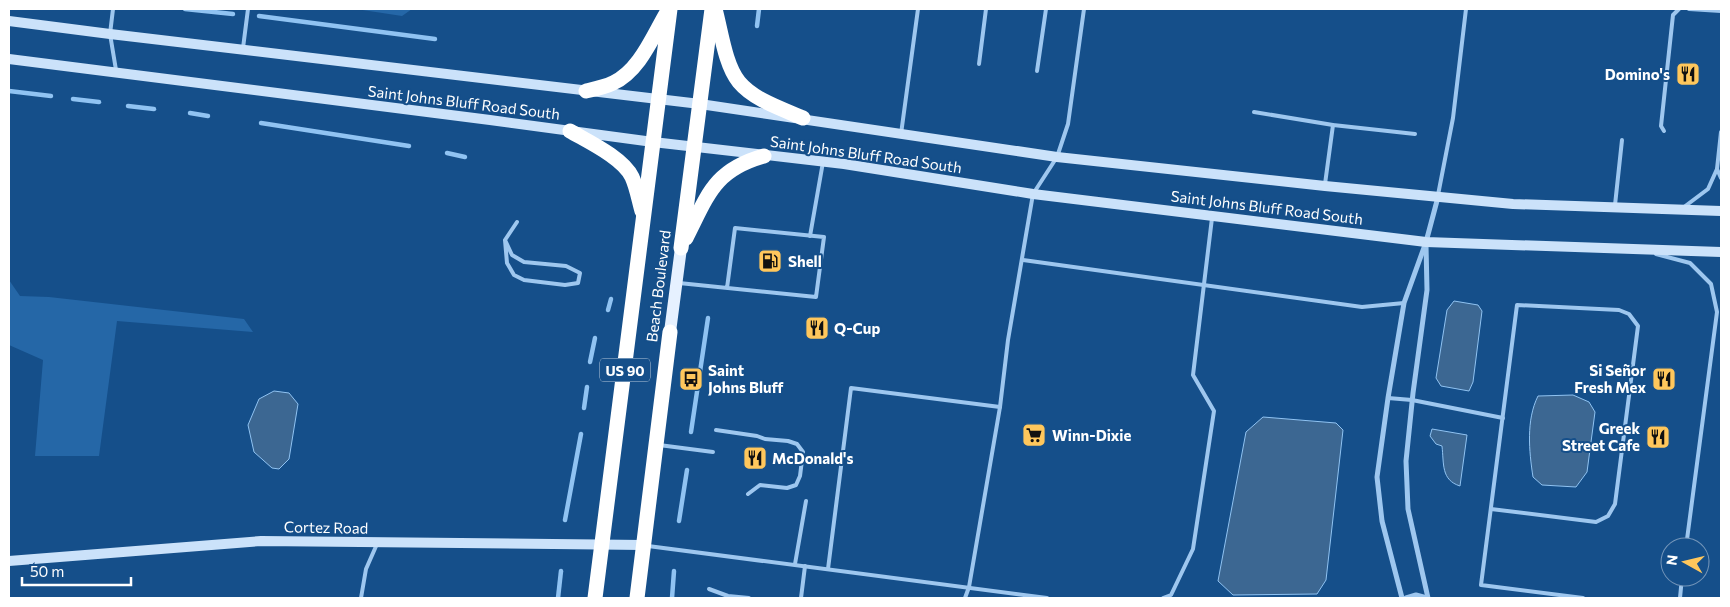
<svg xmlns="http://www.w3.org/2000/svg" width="1730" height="607" viewBox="0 0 1730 607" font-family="Commissioner,sans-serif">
<rect width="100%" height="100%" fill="#154f8a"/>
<g fill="#2567a7">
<path d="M356,9H412L402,16Z"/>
<path d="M9,280L20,296L49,297L244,319L253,332L117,321L99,456H35L43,360L9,345Z"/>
</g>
<g fill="#3c6792" stroke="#90c3f2">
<path d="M1454,301L1478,305L1482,311L1473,382L1469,391L1441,386L1436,378L1447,310Z"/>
<path d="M274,391L289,393L298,404L289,459L279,469L272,468L254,452L248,425L259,399Z"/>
<path d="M1573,395L1589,402L1595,412L1587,472L1576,487L1542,485L1533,477C1529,451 1526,420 1538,396Z"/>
<path d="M1263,417L1336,423L1343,430L1326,580L1317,594L1233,595L1218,581L1246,432Z"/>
<path d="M1432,429L1467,435L1460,486C1441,480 1444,464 1442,446L1436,444L1430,436Z"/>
</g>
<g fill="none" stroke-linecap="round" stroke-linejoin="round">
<g stroke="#90c3f2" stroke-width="4.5">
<path d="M185,9L233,14"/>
<path d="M259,16L435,39"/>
<path d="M757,26L759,9"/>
<path d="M9,91L51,96"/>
<path d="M73,99L99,102"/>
<path d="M128,106L154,109"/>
<path d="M190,113L208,116"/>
<path d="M261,123L409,146"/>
<path d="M447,153L465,157"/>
<path d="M608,310L611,299"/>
<path d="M590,362L595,338"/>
<path d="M584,408L587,387"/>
<path d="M691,432L708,318"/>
<path d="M565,520L581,434"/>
<path d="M679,521L687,470"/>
<path d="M558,598L561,571"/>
<path d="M672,598L674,571"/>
</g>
<g stroke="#9ec7ef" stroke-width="4">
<path d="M113,9L110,34L116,70"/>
<path d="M1689,9L1721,11"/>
<path d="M243,48L248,9"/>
<path d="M979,64L986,9"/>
<path d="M1037,71L1046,9"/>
<path d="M1254,112L1333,125L1415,134"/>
<path d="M1664,131L1661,126L1673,15L1679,9"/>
<path d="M901,134L918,9"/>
<path d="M1717,169L1721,178"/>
<path d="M1325,184L1333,125"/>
<path d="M1438,195L1453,118L1466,9"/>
<path d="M1615,205L1622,140"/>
<path d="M1684,207L1708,189L1717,169L1721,132"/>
<path d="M810,236L823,162"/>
<path d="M505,240L512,255L524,262L566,266L580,273L578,283L565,285L524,280L514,275L507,263L505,240L517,222"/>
<path d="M1656,254L1690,263L1711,284L1717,312L1686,547"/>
<path d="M1023,260L1362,307L1404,303"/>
<path d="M679,283L816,297L824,237L735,228L727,288"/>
<path d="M1388,398L1412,400L1503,418"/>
<path d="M716,430L757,436L765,439L788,441L797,444L803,452L800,476L796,485L787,488L760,485L748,494"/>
<path d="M659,445L713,452"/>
<path d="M1491,509L1596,522L1608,516L1615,504L1638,326L1629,314L1619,310L1517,305L1481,585L1583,598"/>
<path d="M648,546L1047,598"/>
<path d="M795,564L806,501"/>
<path d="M828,569L851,388L1000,407"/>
<path d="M709,589L728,596L749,598"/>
<path d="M361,598L366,569L377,544"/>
<path d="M801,598L805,566"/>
<path d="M965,598L969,587L1000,407L1008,340L1033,194L1057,157L1068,124L1084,9"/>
<path d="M1163,598L1171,595L1193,549L1214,411L1193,375L1212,218"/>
<path d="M1680,598L1682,577"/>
</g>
<g stroke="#9ec7ef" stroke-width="5">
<path d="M1426,245L1427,290L1413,393L1406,461L1408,509L1428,598"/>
<path d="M1402,598L1382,521L1377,477L1388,398L1404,303L1426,242L1438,197"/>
<path d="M1406,598L1416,595L1427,598"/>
</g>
<g stroke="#cbe2fa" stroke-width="10">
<path d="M9,21L110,34L700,104L1057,157L1325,186L1513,204L1721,211"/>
<path d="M9,59L490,120L653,142L844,164L1033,194L1426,242L1721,252"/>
<path d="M9,561L261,541L643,545"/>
</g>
<path stroke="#e6f1ff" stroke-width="12" d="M670,332L681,248"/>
<g stroke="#fff" stroke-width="15">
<path d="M715,9C721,31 725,65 739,82C754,100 782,109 803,118"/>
<path d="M586,91C595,89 605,87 613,83C639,71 652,38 666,14"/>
<path d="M570,131C589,142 623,158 632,177C637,188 639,201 642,211"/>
<path d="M686,238C708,195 714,170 764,156"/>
<path d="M681,248L712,9"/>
<path d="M595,598L670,9"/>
<path d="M637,598L670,332"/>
</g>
</g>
<defs>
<g id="restaurant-square" transform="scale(1.25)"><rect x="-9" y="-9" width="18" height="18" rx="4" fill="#ffc75c" stroke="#154f8a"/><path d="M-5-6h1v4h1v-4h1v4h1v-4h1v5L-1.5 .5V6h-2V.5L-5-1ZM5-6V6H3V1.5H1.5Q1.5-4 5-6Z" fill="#111"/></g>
<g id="fuel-square" transform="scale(1.25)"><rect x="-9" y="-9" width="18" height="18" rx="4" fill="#ffc75c" stroke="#154f8a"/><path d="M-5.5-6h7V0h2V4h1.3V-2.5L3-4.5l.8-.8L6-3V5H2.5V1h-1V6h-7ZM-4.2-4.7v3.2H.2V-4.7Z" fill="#111"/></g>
<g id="bus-square" transform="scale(1.25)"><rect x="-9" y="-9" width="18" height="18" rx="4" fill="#ffc75c" stroke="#154f8a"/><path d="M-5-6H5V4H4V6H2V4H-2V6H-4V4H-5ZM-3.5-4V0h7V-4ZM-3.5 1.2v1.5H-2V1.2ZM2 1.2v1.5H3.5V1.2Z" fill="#111"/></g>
<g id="supermarket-square" transform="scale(1.25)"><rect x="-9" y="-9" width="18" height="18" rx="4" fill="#ffc75c" stroke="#154f8a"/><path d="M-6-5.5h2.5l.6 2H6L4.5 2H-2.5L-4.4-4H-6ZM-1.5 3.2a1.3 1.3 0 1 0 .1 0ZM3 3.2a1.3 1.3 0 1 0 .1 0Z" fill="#111"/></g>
</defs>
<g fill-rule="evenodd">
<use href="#restaurant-square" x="1688" y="74"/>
<use href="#fuel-square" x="770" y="261"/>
<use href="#restaurant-square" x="817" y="328"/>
<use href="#bus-square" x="691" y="379"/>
<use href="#restaurant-square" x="1664" y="379"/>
<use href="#supermarket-square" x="1034" y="435"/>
<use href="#restaurant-square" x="1658" y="437"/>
<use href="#restaurant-square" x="755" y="458"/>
</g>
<g text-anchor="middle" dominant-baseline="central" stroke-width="4" stroke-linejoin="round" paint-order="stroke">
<rect fill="#154f8a" stroke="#b9cadc" stroke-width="1" x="600" y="358.5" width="50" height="23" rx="4"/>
<g font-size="14" font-weight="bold" fill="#fff">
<text x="625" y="370">US 90</text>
</g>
<g font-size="15" font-weight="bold" fill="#fff" stroke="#154f8a" text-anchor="start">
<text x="1670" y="74" text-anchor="end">Domino's</text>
<text x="788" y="261">Shell</text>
<text x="834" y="328">Q-Cup</text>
<text x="708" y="370">Saint<tspan x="708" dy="17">Johns Bluff</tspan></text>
<text x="1646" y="370" text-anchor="end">Si Señor<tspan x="1646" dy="17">Fresh Mex</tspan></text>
<text x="1640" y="428" text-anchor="end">Greek<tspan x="1640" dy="17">Street Cafe</tspan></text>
<text x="1052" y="435">Winn-Dixie</text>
<text x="772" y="458">McDonald's</text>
</g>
<g font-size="15" fill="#fff" stroke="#154f8a">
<text transform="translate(464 102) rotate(7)">Saint Johns Bluff Road South</text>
<text transform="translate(866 154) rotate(8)">Saint Johns Bluff Road South</text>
<text transform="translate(1267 207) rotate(7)">Saint Johns Bluff Road South</text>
<text transform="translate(658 286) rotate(-83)">Beach Boulevard</text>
<text transform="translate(326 527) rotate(1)">Cortez Road</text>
</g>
</g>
<rect width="1730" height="607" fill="none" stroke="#ffffff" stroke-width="20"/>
<g transform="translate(1685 562) rotate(278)"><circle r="24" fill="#154f8a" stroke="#7395b9"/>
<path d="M0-4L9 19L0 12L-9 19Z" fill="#ffc75c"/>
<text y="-8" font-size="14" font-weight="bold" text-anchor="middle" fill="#ffffff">N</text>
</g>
<path d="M22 577v8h109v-8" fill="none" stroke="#ffffff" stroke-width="2.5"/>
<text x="30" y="577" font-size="15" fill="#ffffff" stroke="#154f8a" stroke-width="4" paint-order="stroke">50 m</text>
</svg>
